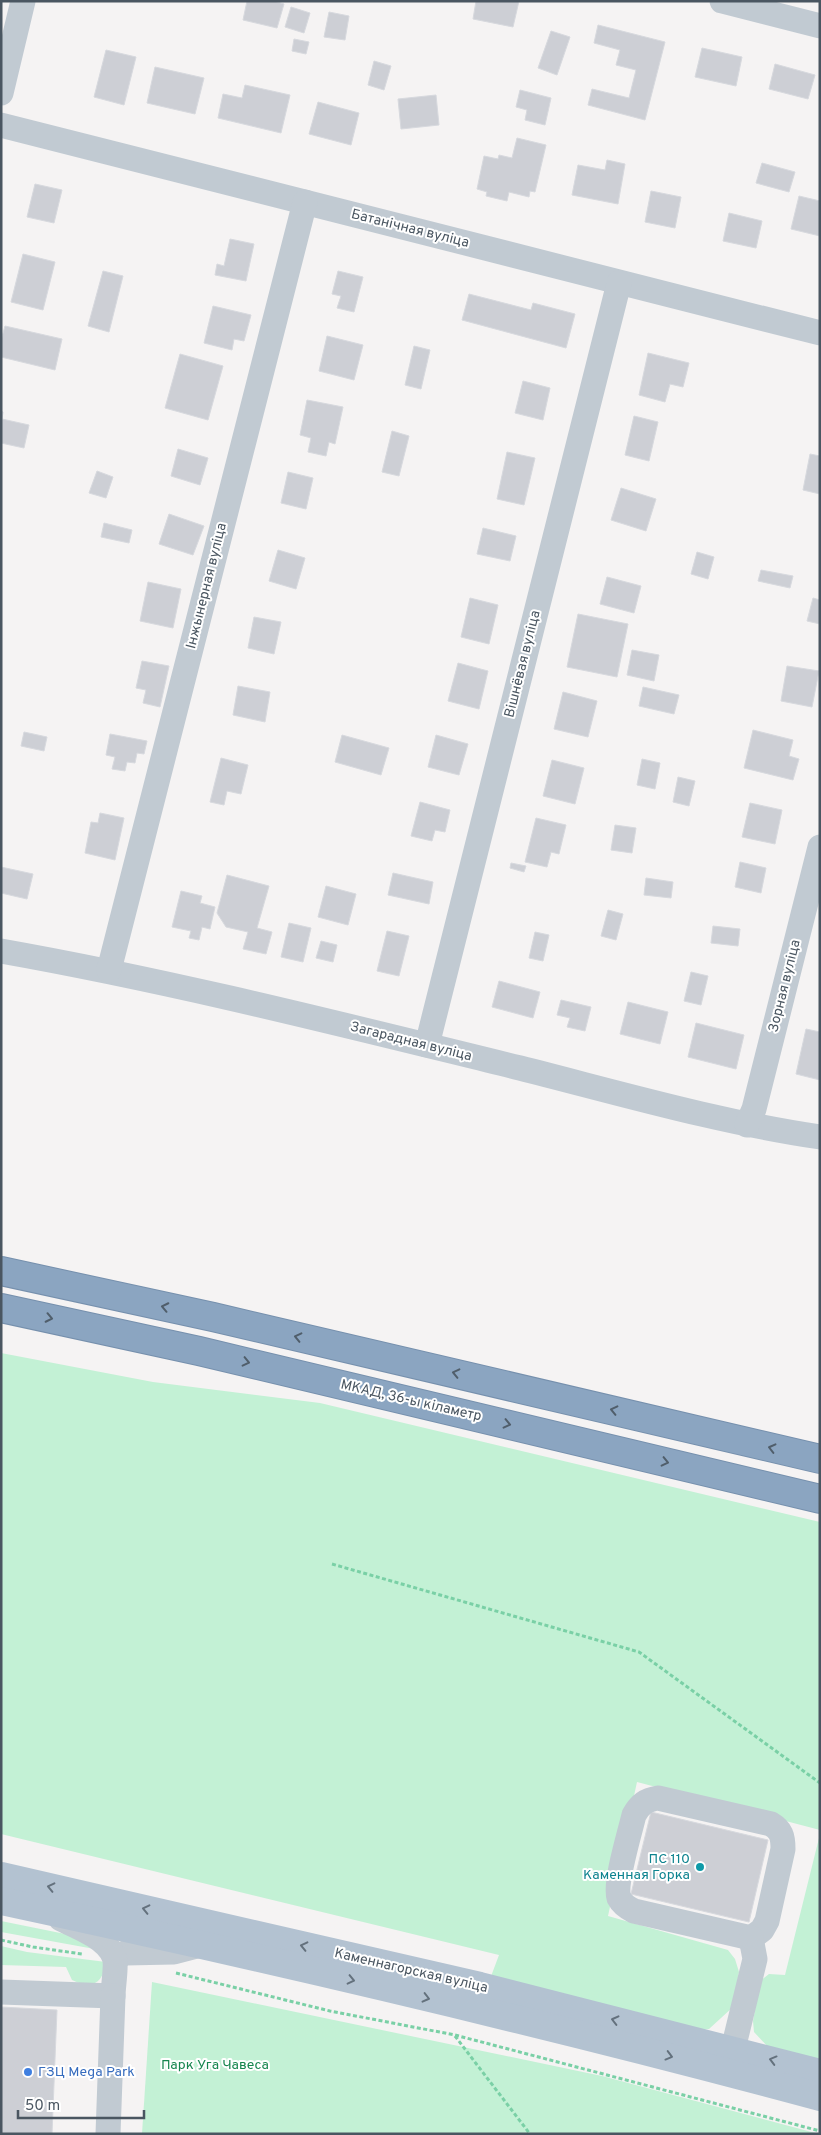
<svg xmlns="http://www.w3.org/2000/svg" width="821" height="2135" viewBox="0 0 821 2135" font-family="Overpass,sans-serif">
<rect width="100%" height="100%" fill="#f5f3f3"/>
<g fill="#c3f1d5">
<path d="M1,1353L153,1382L320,1403L820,1522V1830L637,1782L608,1916L728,1950L735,1959L739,1972L733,2007L709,2029L699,2030L490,1979L499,1955L1,1834Z"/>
<path d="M820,1834V2060L768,2047L754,2032L753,2021L760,1981L769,1974L785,1975Z"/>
<path d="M1,1921L85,1938L100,1950L1,1932Z"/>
<path d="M1,1946L27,1952L106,1962C103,1983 93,1990 72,1980L66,1967L1,1965Z"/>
<path d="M152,1982L602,2076L819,2134H142Z"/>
</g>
<g fill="#cdcfd5" stroke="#d7d9de">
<path d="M247,1H274L284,4L277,28L243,20Z"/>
<path d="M476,1H519L513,27L473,19Z"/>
<path d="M291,7L310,13L304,33L285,27Z"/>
<path d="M329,12L349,16L345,40L324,37Z"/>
<path d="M598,25L665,42L645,120L588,105L592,89L629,98L636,70L616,65L620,50L594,43Z"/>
<path d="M551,31L570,37L557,75L538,68Z"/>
<path d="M294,39L309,42L306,54L292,51Z"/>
<path d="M702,48L742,57L736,86L695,77Z"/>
<path d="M106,50L136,57L124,105L94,97Z"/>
<path d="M374,61L391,66L384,90L368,85Z"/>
<path d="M775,64L815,75L808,99L769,89Z"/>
<path d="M155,67L204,78L195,114L147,103Z"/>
<path d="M245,85L290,95L281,133L218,118L223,94L242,98Z"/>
<path d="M520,90L551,98L545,125L525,120L527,110L516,107Z"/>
<path d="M436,95L439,125L401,129L398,99Z"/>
<path d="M318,102L359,113L351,145L309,134Z"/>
<path d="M517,138L546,145L535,192L530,191L529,197L509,192L507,201L486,196L487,192L477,189L484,156L498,159L499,155L512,158Z"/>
<path d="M607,160L625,164L618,204L572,195L578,165L605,170Z"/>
<path d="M762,163L795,172L789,192L756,183Z"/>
<path d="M35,184L62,190L54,223L27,217Z"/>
<path d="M651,191L681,197L675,228L645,222Z"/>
<path d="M799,196L820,201V236L791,229Z"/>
<path d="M729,213L762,221L756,248L723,241Z"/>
<path d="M230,239L254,244L246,281L215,275L217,264L224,266Z"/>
<path d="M23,254L55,262L43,310L11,302Z"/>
<path d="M103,271L123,276L109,332L88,326Z"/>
<path d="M338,271L363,277L354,312L337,308L341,296L332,294Z"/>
<path d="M469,294L531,310L533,303L575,314L566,348L462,320Z"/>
<path d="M213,306L251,315L244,341L234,339L232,350L204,343Z"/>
<path d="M5,326L62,339L55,370L1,357V340Z"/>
<path d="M327,336L363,345L354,380L319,371Z"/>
<path d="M414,346L430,350L421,389L405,385Z"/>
<path d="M648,353L689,363L683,387L670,384L665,402L639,395Z"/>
<path d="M180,354L223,366L208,420L165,408Z"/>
<path d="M523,381L550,388L543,420L515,413Z"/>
<path d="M307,400L343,407L335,444L329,442L326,456L308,452L311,438L300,435Z"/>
<path d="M1,411L3,412L2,419L29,425L24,448L1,443Z"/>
<path d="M634,416L658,422L649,461L625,455Z"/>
<path d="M392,431L409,436L399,476L382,472Z"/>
<path d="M178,449L208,458L200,485L171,476Z"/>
<path d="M507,452L535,458L524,505L497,499Z"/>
<path d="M810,454L820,456V494L803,490Z"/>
<path d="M97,471L113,477L106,498L89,493Z"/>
<path d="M288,472L313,478L306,509L281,503Z"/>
<path d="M621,488L656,499L646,531L611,520Z"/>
<path d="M169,514L204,526L193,555L159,544Z"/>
<path d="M104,523L132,530L129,543L101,537Z"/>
<path d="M483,528L516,536L510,561L477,554Z"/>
<path d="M278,550L305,558L296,589L269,581Z"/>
<path d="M697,552L714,557L708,579L691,574Z"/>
<path d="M761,570L793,576L790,588L758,581Z"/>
<path d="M607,577L641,586L634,613L600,604Z"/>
<path d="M148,582L181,589L173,628L140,621Z"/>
<path d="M470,598L498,605L489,644L461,637Z"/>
<path d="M813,598L820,600V624L807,621Z"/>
<path d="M578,614L628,624L617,677L567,667Z"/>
<path d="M254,617L281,622L274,654L248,648Z"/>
<path d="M632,650L659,655L654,681L627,675Z"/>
<path d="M142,661L169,666L160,707L143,703L146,690L136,688Z"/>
<path d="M458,663L488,671L479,709L448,701Z"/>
<path d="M787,666L819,671L812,707L781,701Z"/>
<path d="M238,686L270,692L265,722L233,715Z"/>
<path d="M643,687L679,695L674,714L639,706Z"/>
<path d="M563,692L597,701L588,737L554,729Z"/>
<path d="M753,730L793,740L789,756L799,759L793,780L744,768Z"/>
<path d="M24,732L47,737L44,751L21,746Z"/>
<path d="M110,734L147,741L144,754L137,753L135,763L127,762L125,771L112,769L115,757L106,755Z"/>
<path d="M342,735L389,748L381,775L335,762Z"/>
<path d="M436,735L468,744L459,775L428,767Z"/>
<path d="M221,758L248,765L241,794L227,791L224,805L210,802Z"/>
<path d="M642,759L660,763L655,789L637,785Z"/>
<path d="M552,760L584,768L575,804L543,796Z"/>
<path d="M678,777L695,781L689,806L673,802Z"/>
<path d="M420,802L450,810L445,832L435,830L432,841L411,836Z"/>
<path d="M750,803L782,810L775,844L742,837Z"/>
<path d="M100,813L124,818L115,860L85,853L91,822L98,823Z"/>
<path d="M536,818L566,825L559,854L551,852L547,867L525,862Z"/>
<path d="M615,825L636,828L632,853L611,850Z"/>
<path d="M740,862L766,868L761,893L735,887Z"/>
<path d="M511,863L526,866L524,872L510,868Z"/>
<path d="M1,867L33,874L27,899L1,893Z"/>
<path d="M393,873L433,882L429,904L388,895Z"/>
<path d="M227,875L269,886L257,928L272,932L266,954L243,949L248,932L226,927L217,913Z"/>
<path d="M646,878L673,882L671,898L644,895Z"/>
<path d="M326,886L356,894L348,925L318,917Z"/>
<path d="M181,891L202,896L200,903L215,907L210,929L202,927L199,940L189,938L191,931L172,927Z"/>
<path d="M608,910L623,914L616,940L601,936Z"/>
<path d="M289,923L311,928L303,962L281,957Z"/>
<path d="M713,926L740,929L738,946L711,943Z"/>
<path d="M387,931L409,936L399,976L377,971Z"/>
<path d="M535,932L549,935L543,961L529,958Z"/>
<path d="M321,941L337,945L333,962L316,958Z"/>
<path d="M691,972L708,976L701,1005L684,1001Z"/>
<path d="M499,981L540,992L533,1018L492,1007Z"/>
<path d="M561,1000L591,1007L585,1031L567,1027L570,1018L557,1015Z"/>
<path d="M628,1002L668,1012L660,1044L620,1034Z"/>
<path d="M696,1023L744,1035L736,1069L688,1057Z"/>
<path d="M806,1029L820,1032V1080L796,1074Z"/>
<path d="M651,1812L768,1840L749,1922L631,1894Z"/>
<path d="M1,2007L57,2010L52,2134H1Z"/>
</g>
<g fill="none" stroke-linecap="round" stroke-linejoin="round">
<g stroke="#7690ad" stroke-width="30">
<g id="highway">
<path d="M1,1271L213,1317L820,1459"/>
<path d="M1,1308L199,1351L820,1499"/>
</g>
</g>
<g stroke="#7ad0a6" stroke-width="3" stroke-dasharray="4 2.5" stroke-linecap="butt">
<path d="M332,1564L639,1652L820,1783"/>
<path d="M1,1940L33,1947L82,1954"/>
<path d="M176,1973L330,2011L455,2035L820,2131"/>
<path d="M455,2036L530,2134"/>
</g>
<g stroke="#c1cad2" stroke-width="25">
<path d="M722,1L820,26"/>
<path d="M1,93L23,1"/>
<path d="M1,125L820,333"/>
<path d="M1,951C176,982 348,1026 520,1068C619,1093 718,1122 820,1137"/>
<path d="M109,970L305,202"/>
<path d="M427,1045L619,283"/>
<path d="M747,1125L754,1109L820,847"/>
<path d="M658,1798L771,1824C781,1830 783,1836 783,1849L767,1921L762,1930L751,1938L634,1911C628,1908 622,1904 619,1898C614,1884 630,1832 634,1815C640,1804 646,1800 658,1798Z"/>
<path d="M115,1958L125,1953L174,1952L201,1945"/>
<path d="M1,1992L113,1996C113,1987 117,1964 114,1957C107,1938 78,1927 61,1919"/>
<path d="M733,2049L755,1959L751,1938"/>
<path d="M108,2134L113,1996"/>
</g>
<g stroke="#b3c2d1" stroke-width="28">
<path d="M1,1876L480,1986L820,2073"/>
<path d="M1,1901C276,1960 549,2024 820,2097"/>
</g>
<use href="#highway" stroke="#8ba5c1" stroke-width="28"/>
</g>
<defs><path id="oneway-chevron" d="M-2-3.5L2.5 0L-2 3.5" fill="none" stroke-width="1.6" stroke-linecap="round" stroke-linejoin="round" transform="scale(1.25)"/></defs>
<g stroke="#505e6b">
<use href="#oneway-chevron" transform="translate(165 1307) rotate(-168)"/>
<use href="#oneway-chevron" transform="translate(49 1318) rotate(12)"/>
<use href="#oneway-chevron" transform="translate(298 1337) rotate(-167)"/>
<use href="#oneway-chevron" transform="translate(246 1362) rotate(13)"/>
<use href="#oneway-chevron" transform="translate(456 1373) rotate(-167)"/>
<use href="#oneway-chevron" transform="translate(614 1410) rotate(-167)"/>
<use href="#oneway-chevron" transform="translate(507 1424) rotate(13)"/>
<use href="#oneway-chevron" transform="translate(772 1448) rotate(-166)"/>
<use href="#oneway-chevron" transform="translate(665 1462) rotate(13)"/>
</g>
<g stroke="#64717d">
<use href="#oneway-chevron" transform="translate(51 1887) rotate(-167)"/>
<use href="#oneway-chevron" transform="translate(146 1909) rotate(-167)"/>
<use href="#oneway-chevron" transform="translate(304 1946) rotate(-167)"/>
<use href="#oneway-chevron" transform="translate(351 1980) rotate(13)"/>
<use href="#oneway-chevron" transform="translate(426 1998) rotate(14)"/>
<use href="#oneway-chevron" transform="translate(615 2020) rotate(-166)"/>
<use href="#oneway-chevron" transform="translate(669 2056) rotate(15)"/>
<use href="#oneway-chevron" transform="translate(773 2060) rotate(-165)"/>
</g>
<circle fill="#0f9aa8" stroke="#fff" stroke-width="2" cx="700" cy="1867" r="5"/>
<circle fill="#3f7fe0" stroke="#fff" stroke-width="2" cx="28" cy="2072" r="5"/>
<g text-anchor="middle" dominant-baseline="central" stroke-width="4" stroke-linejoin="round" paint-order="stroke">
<g font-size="14" fill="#4a5661" stroke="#fff">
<text transform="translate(410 229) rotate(14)">Батанічная вуліца</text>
<text transform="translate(207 586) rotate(-76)">Інжынерная вуліца</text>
<text transform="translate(523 664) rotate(-76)">Вішнёвая вуліца</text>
<text transform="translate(785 986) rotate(-76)">Зорная вуліца</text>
<text transform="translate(411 1042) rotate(14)">Загарадная вуліца</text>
<text transform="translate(411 1401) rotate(13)">МКАД, 36-ы кіламетр</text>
<text transform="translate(411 1971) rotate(13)">Каменнагорская вуліца</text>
</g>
<g font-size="14" fill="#0d838f" stroke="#fff" text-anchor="end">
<text x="690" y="1859">ПС 110<tspan x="690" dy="16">Каменная Горка</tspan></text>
</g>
<g font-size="14" fill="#17864f" stroke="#fff">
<text x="215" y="2065">Парк Уга Чавеса</text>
</g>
<g font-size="14" fill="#366cbe" stroke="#fff" text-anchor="start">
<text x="38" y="2072">ГЗЦ Mega Park</text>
</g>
</g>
<rect width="821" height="2135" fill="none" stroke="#4a5661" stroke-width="5"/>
<path d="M18 2110v8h126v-8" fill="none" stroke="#4a5661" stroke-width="2.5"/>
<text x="25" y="2110" font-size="15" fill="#4a5661" stroke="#ffffff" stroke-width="4" paint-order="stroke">50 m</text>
</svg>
